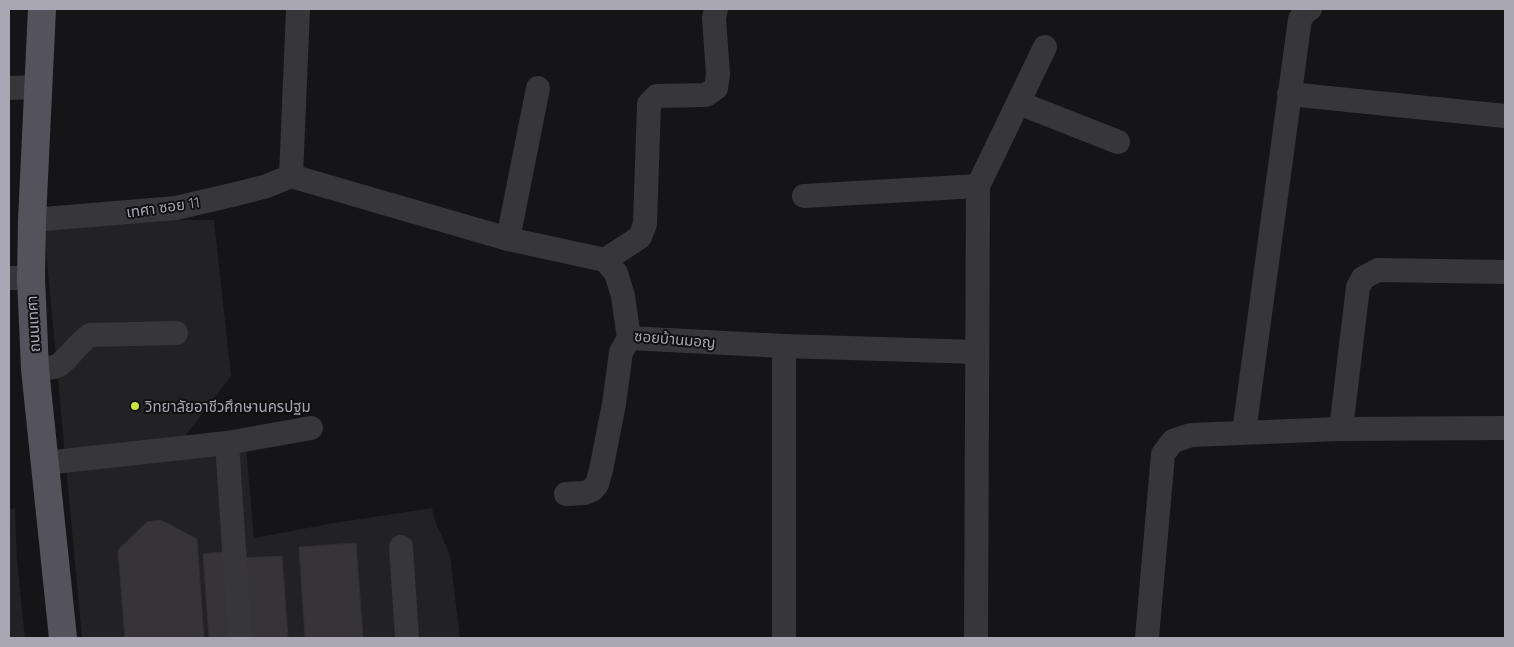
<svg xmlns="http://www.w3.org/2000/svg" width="1514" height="647" viewBox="0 0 1514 647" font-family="Quicksand,'Noto Sans Thai',sans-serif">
<rect width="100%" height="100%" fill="#151416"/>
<g fill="#222123">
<path d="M43,219L214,220L231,376L176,448L245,436L254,538L334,523L432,508L435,521L450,555L460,638H82Z"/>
<path d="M15,508L17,561L25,638H9V509Z"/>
</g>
<g fill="#363438" stroke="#302f32">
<path d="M161,520L197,539L204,638H125L118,550L147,522Z"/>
<path d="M356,543L363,638H305L299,547Z"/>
<path d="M234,551L240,638H209L203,554Z"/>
<path d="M282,556L288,638H248L242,558Z"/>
</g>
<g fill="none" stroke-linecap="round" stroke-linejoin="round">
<g stroke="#37363b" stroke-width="24">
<path d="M9,88L38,87"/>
<path d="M1289,94L1505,116"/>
<path d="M1019,103L1118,142"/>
<path d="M291,176L508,239L605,260L616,273L623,296L629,338L784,346L977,352"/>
<path d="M291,176L298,9"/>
<path d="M804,196L978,186"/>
<path d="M32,220L176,208L236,194L267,186L291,176"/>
<path d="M508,239L538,88"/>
<path d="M605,260L640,237L645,224L649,104L657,96L706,95L716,88L718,74L714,18L716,9"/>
<path d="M9,278H31"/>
<path d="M784,346V638"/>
<path d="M35,369C42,368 53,369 59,365C70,357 77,344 90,335L176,333"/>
<path d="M1341,429L1358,287L1363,278L1378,270L1505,272"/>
<path d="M1244,432L1300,19L1307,10L1310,9"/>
<path d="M227,443L240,638"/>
<path d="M45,463L227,443L311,428"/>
<path d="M566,494L585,493L592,490L597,484L601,470L614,404L621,352L629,338"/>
<path d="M401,547L407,638"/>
<path d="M976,638L978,186L1045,47"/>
<path d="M1147,638L1163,454L1173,441L1191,435L1341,429L1505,428"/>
</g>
<path stroke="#54525a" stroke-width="28" d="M42,9L32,220L31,278L35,369L63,638"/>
</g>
<circle fill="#cae43e" stroke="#100f11" stroke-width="2" cx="135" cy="406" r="5"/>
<g text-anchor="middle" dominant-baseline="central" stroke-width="4" stroke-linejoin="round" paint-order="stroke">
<g font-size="15" fill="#aaa7b5" stroke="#100f11">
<text transform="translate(163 207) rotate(-8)">เทศา ซอย 11</text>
<text transform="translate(33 324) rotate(-93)">ถนนเทศา</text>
<text transform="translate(675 339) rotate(5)">ซอยบ้านมอญ</text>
</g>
<g font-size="15" fill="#aaa7b5" stroke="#100f11" text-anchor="start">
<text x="145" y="406">วิทยาลัยอาชีวศึกษานครปฐม</text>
</g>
</g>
<rect width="1514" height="647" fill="none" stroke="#aaa7b5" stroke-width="20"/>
</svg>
